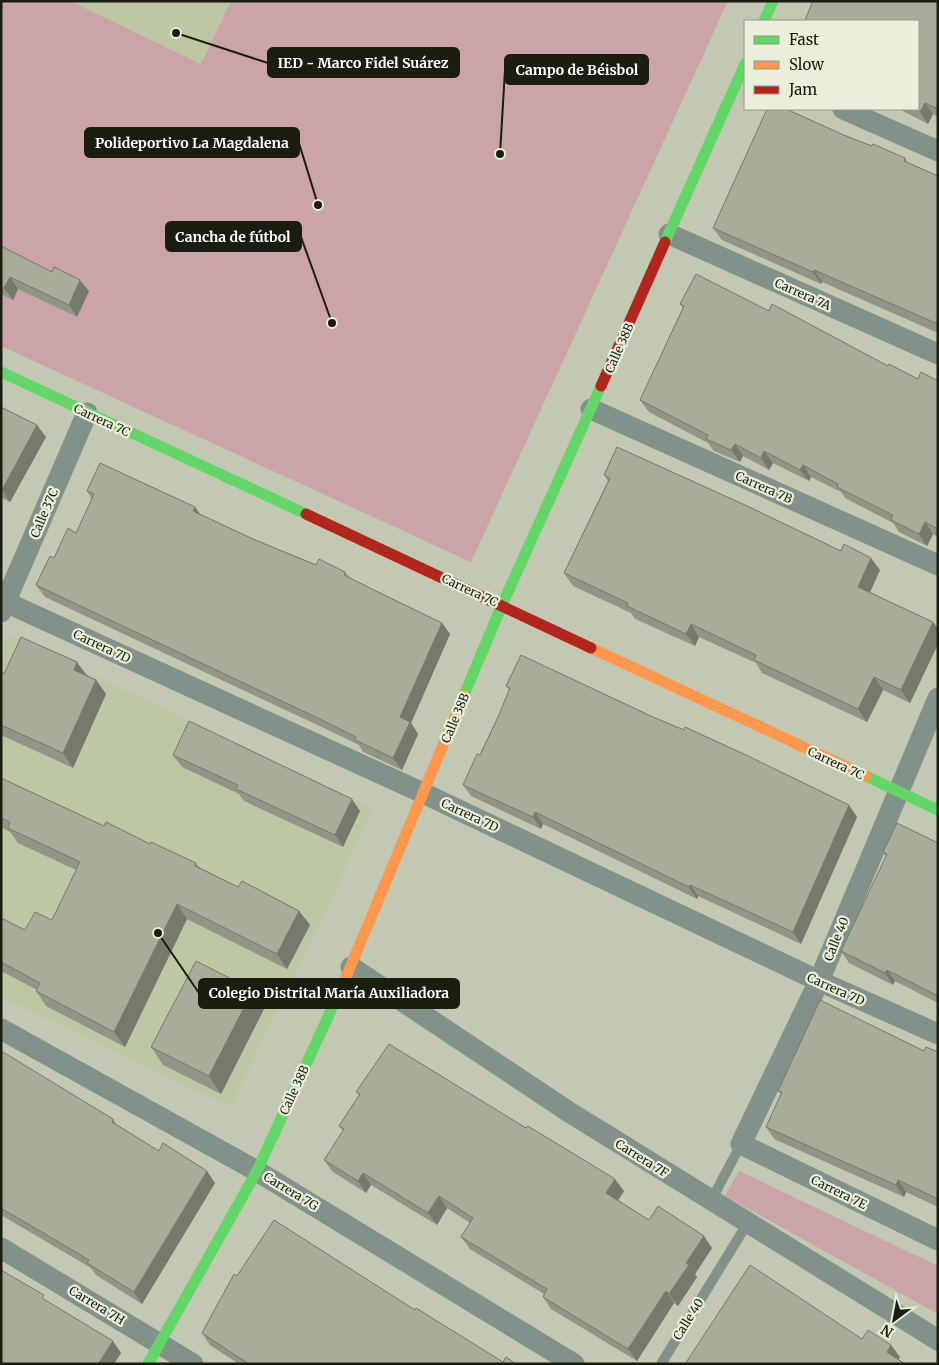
<svg xmlns="http://www.w3.org/2000/svg" width="939" height="1365" viewBox="0 0 939 1365" font-family="Merriweather,serif">
<rect width="100%" height="100%" fill="#c2c8b2"/>
<g fill="#bec7a4">
<path d="M70,1H231L201,64Z"/>
<path d="M9,635L372,808L345,870L231,1107L1,997V652Z"/>
</g>
<g fill="#cba4a8">
<path d="M1,1H70L201,64L231,1H728L471,562L1,346Z"/>
<path d="M739,1171L938,1266V1314L725,1196Z"/>
</g>
<g fill="none" stroke-linecap="round" stroke-linejoin="round">
<g stroke="#829189" stroke-width="10">
<path d="M711,1201L741,1144"/>
<path d="M661,1364L747,1224"/>
</g>
<g stroke="#829189" stroke-width="21">
<path d="M843,109L938,151"/>
<path d="M669,234L938,354"/>
<path d="M591,409L938,565"/>
<path d="M1,600L423,793L819,981L938,1034"/>
<path d="M1,612L87,413"/>
<path d="M938,698L819,981L741,1144L938,1240"/>
<path d="M351,967L569,1112L938,1340"/>
<path d="M1,1029L257,1171L574,1364"/>
<path d="M1,1248L193,1364"/>
</g>
<g stroke="#63d668" stroke-width="11">
<path d="M764,21L773,1"/>
<path d="M665,242L745,64"/>
<path d="M1,372L306,514"/>
<path d="M464,695L502,605L601,386"/>
<path d="M866,776L938,810"/>
<path d="M148,1364L257,1171L344,982"/>
</g>
<g stroke="#ff974d" stroke-width="11">
<path d="M591,648L866,776"/>
<path d="M344,982L464,695"/>
</g>
<g stroke="#b3261e" stroke-width="11">
<path d="M601,386L665,242"/>
<path d="M306,514L591,648"/>
</g>
</g>
<g fill="#909585">
<path d="M938,1V117L933,114L928,124L899,109H918V21H806L805,20Z"/>
<path d="M846,136L872,146L905,158L908,163L938,176V333L822,282L821,284L722,240L713,228Z"/>
<path d="M1,246L89,291L77,317L18,289L13,300L1,294Z"/>
<path d="M680,304L769,311L888,366L918,379L938,381V537L933,534L927,546L899,532L893,523L845,498L841,492L811,477L809,481L773,463L769,470L743,456L740,462L714,451L708,443L649,412L640,400L683,308Z"/>
<path d="M1,407L46,437L10,502L2,498L1,500Z"/>
<path d="M604,475L880,570L870,592L938,628V644L910,703L883,690L867,722L762,673L756,663L699,637L695,646L635,619L631,613L573,586L564,573L608,481Z"/>
<path d="M87,491L195,507L200,514L253,539L316,565L345,572L350,578L376,591L442,623L450,634L411,723L418,734L402,770L363,752L359,745L328,730L45,597L36,585L54,558L76,533L92,499Z"/>
<path d="M1,672L4,674L87,675L96,680L106,694L73,768L1,735Z"/>
<path d="M506,686L857,817L801,944L698,896L697,899L543,824L541,829L471,796L463,785L480,755L498,717L509,690Z"/>
<path d="M173,755L360,811L343,847L244,801L239,794L182,767Z"/>
<path d="M1,778L104,826L150,844L196,863L199,867L238,887L299,911L310,925L287,969L187,919L125,1047L46,1006L36,991L37,990L3,972L1,976V918L25,930L52,920L76,870L18,843L10,832L1,827Z"/>
<path d="M938,843V1003L895,981L893,985L849,963L841,951L886,857L883,852Z"/>
<path d="M265,1007L221,1094L163,1065L151,1047Z"/>
<path d="M924,1051L938,1052V1207L906,1192L904,1197L774,1139L766,1127L781,1094L778,1091Z"/>
<path d="M1,1055L113,1119L117,1125L159,1151L215,1183L142,1304L96,1275L91,1268L1,1215Z"/>
<path d="M356,1092L624,1191L618,1200L649,1220L712,1248L695,1274L697,1277L678,1306L674,1303L637,1361L551,1309L543,1297L544,1294L470,1249L461,1237L470,1223L447,1208L437,1225L371,1185L366,1193L333,1172L324,1160L343,1131L339,1126L359,1095Z"/>
<path d="M237,1276L415,1310L503,1362L516,1364H239L210,1345L202,1333Z"/>
</g>
<g fill="#76796c">
<path d="M925,103L933,114L928,124L920,112Z"/>
<path d="M814,270L822,282L821,284L813,272Z"/>
<path d="M10,277L18,289L13,300L4,288Z"/>
<path d="M80,280L89,291L77,317L69,305Z"/>
<path d="M37,425L46,437L10,502L2,490Z"/>
<path d="M735,444L743,456L740,462L731,450Z"/>
<path d="M764,451L773,463L769,470L761,458Z"/>
<path d="M803,465L811,477L809,481L800,470Z"/>
<path d="M195,507L203,519L193,511Z"/>
<path d="M925,522L933,534L927,546L919,534Z"/>
<path d="M871,558L880,570L867,599L858,587Z"/>
<path d="M933,622L938,628V644L910,703L901,690Z"/>
<path d="M442,623L450,634L411,723L418,734L402,770L393,758L400,717Z"/>
<path d="M691,624L699,637L695,646L686,634Z"/>
<path d="M77,662L88,677L74,670Z"/>
<path d="M874,677L883,690L867,722L858,709Z"/>
<path d="M96,680L106,694L73,768L63,753Z"/>
<path d="M352,799L360,811L343,847L335,835Z"/>
<path d="M849,805L857,817L801,944L793,932Z"/>
<path d="M535,812L543,824L541,829L533,817Z"/>
<path d="M690,885L698,896L697,899L689,887Z"/>
<path d="M177,904L187,919L125,1047L114,1032Z"/>
<path d="M299,911L310,925L287,969L277,954Z"/>
<path d="M887,970L895,981L893,985L885,973Z"/>
<path d="M253,990L265,1007L221,1094L209,1076Z"/>
<path d="M207,1171L215,1183L142,1304L134,1292Z"/>
<path d="M363,1173L371,1185L366,1193L358,1181Z"/>
<path d="M615,1179L624,1191L615,1205L606,1193Z"/>
<path d="M898,1180L906,1192L904,1197L896,1185Z"/>
<path d="M439,1196L447,1208L437,1225L428,1213Z"/>
<path d="M704,1236L712,1248L695,1274L697,1277L678,1306L669,1294L686,1263Z"/>
<path d="M666,1291L674,1303L637,1361L628,1349Z"/>
<path d="M113,1341L121,1353L114,1364H98Z"/>
<path d="M891,1345L900,1357L895,1364L887,1352Z"/>
</g>
<g fill="#a8ad9b" stroke="#76796c">
<path d="M813,1H938V109L925,103L920,112L914,109H918V21H807L805,20Z"/>
<path d="M767,109H786L846,136L872,146L873,144L905,158L904,161L938,176V324L814,270L813,272L713,228Z"/>
<path d="M1,246L52,272L54,267L80,280L69,305L10,277L4,288L1,287Z"/>
<path d="M696,274L769,311L772,304L888,366L889,364L918,379L921,372L938,381V529L925,522L919,534L891,520L893,515L837,487L838,484L803,465L800,470L764,451L761,458L735,444L731,450L706,439L708,435L640,400L684,306L680,304Z"/>
<path d="M1,407L37,425L2,490L1,489Z"/>
<path d="M617,447L745,505L841,551L844,544L871,558L858,587L933,622L901,690L874,677L858,709L754,660L756,655L691,624L686,634L627,606L628,603L564,573L610,478L604,475Z"/>
<path d="M100,463L195,507L193,511L253,539L316,565L319,559L345,572L344,575L376,591L442,623L400,717L410,722L393,758L355,740L356,737L320,719L36,585L50,556L54,558L68,528L76,533L94,494L87,491Z"/>
<path d="M21,637L77,662L74,670L96,680L63,753L1,725V672L4,674Z"/>
<path d="M521,655L653,717L684,730L685,727L746,755L849,805L793,932L690,885L689,887L535,812L533,817L463,785L477,754L480,755L498,717L510,688L506,686Z"/>
<path d="M189,721L352,799L335,835L236,789L238,785L173,755Z"/>
<path d="M1,778L104,826L106,822L150,844L151,842L196,863L195,866L238,887L242,881L299,911L277,954L177,904L114,1032L36,991L40,983L1,962V918L25,930L35,912L52,920L80,862L8,828L10,822L1,818Z"/>
<path d="M897,823L938,843V996L887,970L885,973L841,951L887,854L883,852Z"/>
<path d="M196,961L253,990L209,1076L151,1047Z"/>
<path d="M820,1000L924,1051L926,1047L938,1052V1199L898,1180L896,1185L766,1127L782,1092L778,1091Z"/>
<path d="M389,1044L526,1128L528,1126L615,1179L606,1193L649,1220L658,1206L704,1236L686,1263L689,1265L669,1294L666,1291L628,1349L543,1297L547,1289L461,1237L473,1218L439,1196L428,1213L363,1173L358,1181L324,1160L344,1129L339,1126L360,1094L356,1092Z"/>
<path d="M3,1052L113,1119L112,1122L159,1151L163,1143L207,1171L134,1292L87,1263L89,1260L1,1208V1055Z"/>
<path d="M274,1220L415,1310L416,1308L503,1362L506,1357L516,1364H249L202,1333L234,1274L237,1276Z"/>
<path d="M750,1265L862,1339L868,1330L891,1345L887,1352L905,1364H685Z"/>
<path d="M1,1270L44,1295L42,1298L113,1341L98,1364H1Z"/>
</g>
<g text-anchor="middle" dominant-baseline="central" stroke-width="4.5" stroke-linejoin="round" paint-order="stroke">
<g font-size="12" fill="#1a1d0f" stroke="#e9efda">
<text transform="translate(803 294) rotate(24)">Carrera 7A</text>
<text transform="translate(619 348) rotate(-66)">Calle 38B</text>
<text transform="translate(102 420) rotate(25)">Carrera 7C</text>
<text transform="translate(764 487) rotate(24)">Carrera 7B</text>
<text transform="translate(44 513) rotate(-67)">Calle 37C</text>
<text transform="translate(470 590) rotate(25)">Carrera 7C</text>
<text transform="translate(102 646) rotate(25)">Carrera 7D</text>
<text transform="translate(455 718) rotate(-67)">Calle 38B</text>
<text transform="translate(836 763) rotate(25)">Carrera 7C</text>
<text transform="translate(470 815) rotate(25)">Carrera 7D</text>
<text transform="translate(836 939) rotate(-68)">Calle 40</text>
<text transform="translate(836 989) rotate(24)">Carrera 7D</text>
<text transform="translate(294 1090) rotate(-65)">Calle 38B</text>
<text transform="translate(642 1158) rotate(32)">Carrera 7F</text>
<text transform="translate(291 1191) rotate(31)">Carrera 7G</text>
<text transform="translate(839 1192) rotate(26)">Carrera 7E</text>
<text transform="translate(97 1305) rotate(31)">Carrera 7H</text>
<text transform="translate(688 1319) rotate(-58)">Calle 40</text>
</g>
</g>
<path fill="none" stroke="#1a1d0f" stroke-width="2" d="M176 33L268 63M500 154L505 70M318 205L299 143M332 323L301 237M158 933L199 993"/>
<g fill="#1a1d0f" stroke="#e9efda" stroke-width="2">
<circle cx="176" cy="33" r="5"/>
<circle cx="500" cy="154" r="5"/>
<circle cx="318" cy="205" r="5"/>
<circle cx="332" cy="323" r="5"/>
<circle cx="158" cy="933" r="5"/>
</g>
<g fill="#1a1d0f" stroke="#1a1d0f" stroke-width="2">
<rect x="268" y="48" width="191" height="29" rx="5"/>
<rect x="505" y="55" width="143" height="29" rx="5"/>
<rect x="85" y="128" width="214" height="29" rx="5"/>
<rect x="166" y="222" width="135" height="29" rx="5"/>
<rect x="199" y="979" width="260" height="29" rx="5"/>
</g>
<g font-size="14" text-anchor="middle" font-weight="bold" fill="#fff">
<text x="363" y="68">IED - Marco Fidel Suárez</text>
<text x="577" y="75">Campo de Béisbol</text>
<text x="192" y="148">Polideportivo La Magdalena</text>
<text x="233" y="242">Cancha de fútbol</text>
<text x="329" y="998">Colegio Distrital María Auxiliadora</text>
</g>
<rect width="939" height="1365" fill="none" stroke="#1a1d0f" stroke-width="5"/>
<rect x="744" y="20" width="175" height="90" fill="#e9efda" stroke="#969b89"/>
<rect x="754" y="36" width="25" height="8" fill="#63d668" stroke="#969b89"/>
<text x="789" y="45" font-size="15" fill="#1a1d0f">Fast</text>
<rect x="754" y="61" width="25" height="8" fill="#ff974d" stroke="#969b89"/>
<text x="789" y="70" font-size="15" fill="#1a1d0f">Slow</text>
<rect x="754" y="86" width="25" height="8" fill="#b3261e" stroke="#969b89"/>
<text x="789" y="95" font-size="15" fill="#1a1d0f">Jam</text>
<g transform="translate(894 1320) rotate(212)" stroke="#e9efda" stroke-width="4" paint-order="stroke">
<path d="M0-4L9 19L0 12L-9 19Z" fill="#1a1d0f"/>
<text y="-8" font-size="14" font-weight="bold" text-anchor="middle" fill="#1a1d0f">N</text>
</g>
</svg>
